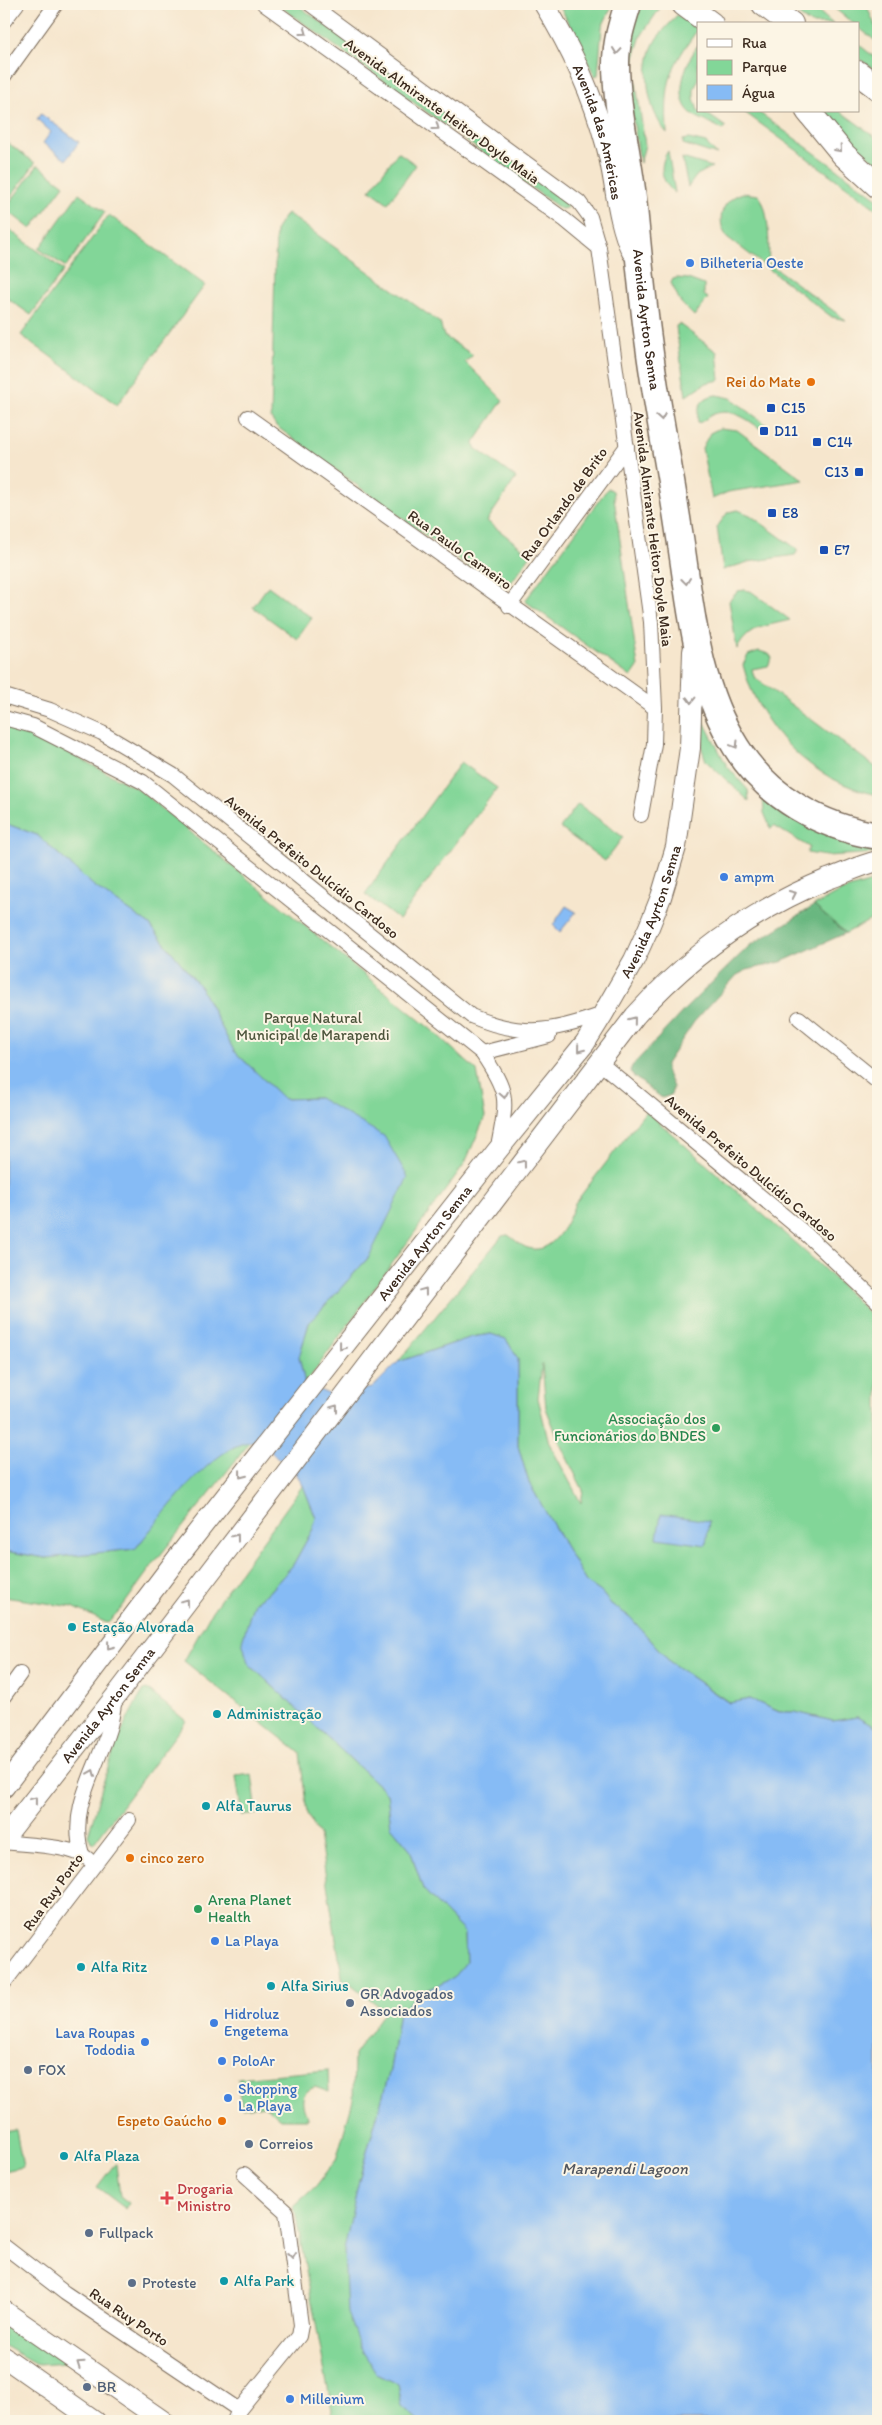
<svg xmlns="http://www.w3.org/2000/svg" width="882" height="2425" viewBox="0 0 882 2425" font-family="Itim,sans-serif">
<rect width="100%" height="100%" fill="#fcf5e5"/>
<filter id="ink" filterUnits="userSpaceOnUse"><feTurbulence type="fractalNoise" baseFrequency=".02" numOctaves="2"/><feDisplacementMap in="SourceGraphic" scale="10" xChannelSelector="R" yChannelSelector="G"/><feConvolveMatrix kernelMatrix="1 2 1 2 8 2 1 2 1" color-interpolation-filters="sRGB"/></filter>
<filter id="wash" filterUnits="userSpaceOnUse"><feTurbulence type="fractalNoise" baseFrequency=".0096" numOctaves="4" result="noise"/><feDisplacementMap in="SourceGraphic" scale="20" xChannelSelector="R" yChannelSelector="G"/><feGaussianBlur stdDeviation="1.12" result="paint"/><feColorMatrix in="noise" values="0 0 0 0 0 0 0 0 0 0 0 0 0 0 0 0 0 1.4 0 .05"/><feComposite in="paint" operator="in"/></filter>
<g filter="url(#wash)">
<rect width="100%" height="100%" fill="#f6e6cd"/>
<g fill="#82d698" stroke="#5e805b" fill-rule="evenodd">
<path d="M277,4H296L568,200L567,208L561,209Z"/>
<path d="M559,4H613L602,27L598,75L595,76Z"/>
<path d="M643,4H655L660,8L641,36L635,54L634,70L645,145L640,163C633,111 614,52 643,4Z"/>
<path d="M783,4H810L833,24H811Z"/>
<path d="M829,4H866L878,32V43L858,27V24H854Z"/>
<path d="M677,15L698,29C668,71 665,81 667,133C647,111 640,64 657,38C663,30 671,23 677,15Z"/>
<path d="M858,44L878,60V72L858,58Z"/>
<path d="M698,45V80L694,89V98L698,111H703L726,127L723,130C714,124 704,121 695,116C670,101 686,62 698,45Z"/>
<path d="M743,111H757L878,199V210Z"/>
<path d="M824,111H840L878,139V165L848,138Z"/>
<path d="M689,139L706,143L717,155L683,144V140Z"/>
<path d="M8,143L35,163L4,206V150Z"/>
<path d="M668,151L675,193C661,182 658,166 668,151Z"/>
<path d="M398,152L416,165L388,203L370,190Z"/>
<path d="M682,158L712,167L697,175L688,187Z"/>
<path d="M38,165L64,185L31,229L5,209Z"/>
<path d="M79,193L105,212L66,267L39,249Z"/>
<path d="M743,193L758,195C769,204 770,249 768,263L846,320L832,317L727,237C715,220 722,199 743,193Z"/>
<path d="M287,213L440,323L444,336L473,355L465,362L503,400L474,443L475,448L516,478L487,521L531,555L507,588L499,589L276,426L271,419L276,229Z"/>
<path d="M109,215L205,285L117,405L21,335Z"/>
<path d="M4,226L64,270L31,315L4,296Z"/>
<path d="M677,278L688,279L704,285V295L708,298L694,316L681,303L671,283L673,279Z"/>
<path d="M679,324L717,352L720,380L706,383L686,396L677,335L676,326Z"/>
<path d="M717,395L731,398L768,426L764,431C749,421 733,407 714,414C708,416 703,422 698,423C696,409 701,396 717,395Z"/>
<path d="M720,428L737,430L804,480L728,492L712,499L702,448L710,433Z"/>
<path d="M608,488L613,491L638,667L631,677L525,601Z"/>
<path d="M738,510L750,515L797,549V552L795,555L748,562L723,570L717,527L728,512Z"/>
<path d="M268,586L312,618L297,639L253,607Z"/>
<path d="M745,590L752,592L790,620C767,626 749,626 737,649L729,601L738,591Z"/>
<path d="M759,651L769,654L772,658L768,666L752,669L754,677L878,769V795C813,782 759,729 743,665L748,655Z"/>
<path d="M702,718L727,766L748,790L749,801L706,761L702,749Z"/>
<path d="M4,724L21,728L138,789L433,1031L477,1071L485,1117L465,1163L305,1384L299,1357L309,1323L369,1257L319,1098L284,1099L234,1051L201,988L150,925L94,886L37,835L4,823Z"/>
<path d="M461,762L497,788L399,920L365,894Z"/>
<path d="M763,797L848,843L878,850V853L826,856L807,853L809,847L774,826L771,829L764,813Z"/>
<path d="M578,804L623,837L605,861L560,828Z"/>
<path d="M878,880V916L846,933L814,906L839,892Z"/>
<path d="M646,1111L820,1265L878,1322V1729L857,1717L833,1721L795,1712H780L750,1699L730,1703L670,1662L630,1617L611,1604L601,1592L586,1582L529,1483L518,1446V1359L506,1339L491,1334L472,1337L398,1362L502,1236L508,1235C514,1239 521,1246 528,1248C553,1256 569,1221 575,1203ZM542,1364L546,1408L562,1448L583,1490L581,1503L549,1443L538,1398Z"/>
<path d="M252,1440L154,1563L120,1610L107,1623L73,1607L4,1597V1551L46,1558L135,1549C166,1512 203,1452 252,1440Z"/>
<path d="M303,1485L316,1518L313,1529L293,1565L268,1593L254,1602L248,1663L387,1793L391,1826L410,1849L423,1889L465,1933L466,1962L454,1979L419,1993L399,2012L390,2070L359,2180L377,2374L398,2384L402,2406L419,2421H334L294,2206L316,2186L336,2160L353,2100L354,2055L385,2011L347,1981L343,1982L319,1835L307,1814L300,1753L184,1661L212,1611Z"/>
<path d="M147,1689L186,1721L93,1844L88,1836C103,1784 114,1736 144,1690Z"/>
<path d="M252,1774L257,1814L242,1816L236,1776Z"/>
<path d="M328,2070L329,2092L315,2087C298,2093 302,2106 308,2119H281L265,2105L242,2108L238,2078Z"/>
<path d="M16,2130L23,2167L4,2171V2132Z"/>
<path d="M114,2165H116L120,2196L129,2203L126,2209L97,2187Z"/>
<path d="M11,2325L66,2363L38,2365L4,2346V2326Z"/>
</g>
<path fill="#69b780" stroke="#52704f" d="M814,906L846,933L781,962L747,970L737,975L694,1022L666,1064V1071L673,1087L671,1095L662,1098L633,1076L630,1071L632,1066L685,1009L749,946Z"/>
<g fill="#86bbf5" stroke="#60728a">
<path d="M41,114L79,142L66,160L43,143L51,132L37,119Z"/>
<path d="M4,823L37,835L94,886L150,925L201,988L234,1051L284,1099L319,1098L384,1136L408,1177L369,1257L309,1323L299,1357L305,1384L331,1395L372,1388L398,1362L472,1337L491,1334L506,1339L518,1359V1446L529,1483L586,1582L601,1592L611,1604L630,1617L670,1662L729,1703L750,1699L779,1712H795L833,1721L857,1717L878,1729V2421H419L402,2406L398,2384L377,2374L360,2347L347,2313L344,2250L359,2180L390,2070L399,2012L419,1994L454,1978L466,1962L465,1933L423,1889L410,1849L391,1826L387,1793L248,1663L242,1641L254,1602L268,1593L293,1565L313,1529L316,1518L302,1483L297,1475L260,1442C219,1434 160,1520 135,1549L46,1558L4,1551Z"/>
<path d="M566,906L576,912L560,932L553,925Z"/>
<path d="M661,1514L709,1521L706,1545L657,1538Z"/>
</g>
</g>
<g filter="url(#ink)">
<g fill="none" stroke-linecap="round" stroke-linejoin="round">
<g stroke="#7c6c5b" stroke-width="16">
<g id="minor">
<path d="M264,4L565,220L599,248"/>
<path d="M310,4L579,202L590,217L599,248L651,622L655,708L654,744L641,815"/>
<path d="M4,21L17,4"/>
<path d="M4,76L56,4"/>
<path d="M248,417L655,708"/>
<path d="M509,606L627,446"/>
<path d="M4,696L50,710L102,733L173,775L471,1016C522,1038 553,1032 603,1014"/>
<path d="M4,718L33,726L143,782L482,1053C510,1095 507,1099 498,1147"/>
<path d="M799,1018L878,1082"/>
<path d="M482,1053L549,1036"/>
<path d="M600,1063L807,1235L878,1302"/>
<path d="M4,1696L20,1674"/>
<path d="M4,1842C25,1845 72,1845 88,1859"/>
<path d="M82,1854C68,1809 96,1771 109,1729C112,1720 113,1709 115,1699"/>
<path d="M4,1983L129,1820"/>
<path d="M4,2246L65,2293L239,2410"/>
<path d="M234,2421L239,2410L299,2336L301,2325L286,2212L244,2174"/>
</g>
</g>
<g stroke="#7c6c5b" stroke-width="22">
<g id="secondary">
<path id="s1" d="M544,4C570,46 593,96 606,144C616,180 616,218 632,252"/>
<path id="s2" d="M4,1787L182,1552L497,1151L585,1043L603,1014L634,960L649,927L661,897L676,847L690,748L693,651"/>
<path id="s3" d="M4,1838L115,1697L635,1016C690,955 752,910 828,879C845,873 861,865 878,861"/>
<path d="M4,2311L163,2421"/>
<path d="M4,2357L95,2421"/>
</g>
</g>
<g stroke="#7c6c5b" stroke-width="26">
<g id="trunk">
<path d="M684,4L711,24"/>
<path d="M764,4L791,24"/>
<path d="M858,73L878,88"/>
<path d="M808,111L844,155L878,186"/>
</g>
</g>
<g stroke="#7c6c5b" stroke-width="29">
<g id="motorway">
<path id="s4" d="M628,4C622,23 616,42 616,63C616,108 628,153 633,198C638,247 642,297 649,346C657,408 670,470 679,531C691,605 695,682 736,747C767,797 821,827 878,836"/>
</g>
</g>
<use href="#minor" stroke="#fff" stroke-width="14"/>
<use href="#secondary" stroke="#fff" stroke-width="20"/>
<use href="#trunk" stroke="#fff" stroke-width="24"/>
<use href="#motorway" stroke="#fff" stroke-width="26"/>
</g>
<defs><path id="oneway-chevron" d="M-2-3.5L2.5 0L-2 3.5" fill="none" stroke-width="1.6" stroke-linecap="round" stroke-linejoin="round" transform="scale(1.25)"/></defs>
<g stroke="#a79f9a">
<use href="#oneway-chevron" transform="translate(304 32) rotate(36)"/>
<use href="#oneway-chevron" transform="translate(617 51) rotate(96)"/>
<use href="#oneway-chevron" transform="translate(436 127) rotate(36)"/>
<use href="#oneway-chevron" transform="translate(839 149) rotate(49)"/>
<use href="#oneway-chevron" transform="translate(661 417) rotate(81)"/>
<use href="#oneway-chevron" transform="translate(686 581) rotate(83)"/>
<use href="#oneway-chevron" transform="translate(691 700) rotate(91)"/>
<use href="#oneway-chevron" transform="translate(735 745) rotate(59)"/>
<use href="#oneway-chevron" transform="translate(793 894) rotate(-25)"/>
<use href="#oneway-chevron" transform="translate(633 1020) rotate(-51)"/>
<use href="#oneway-chevron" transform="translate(580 1049) rotate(129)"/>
<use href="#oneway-chevron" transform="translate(504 1095) rotate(81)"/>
<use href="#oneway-chevron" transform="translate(523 1163) rotate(-53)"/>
<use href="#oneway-chevron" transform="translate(424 1291) rotate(-53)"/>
<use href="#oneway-chevron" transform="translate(342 1347) rotate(128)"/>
<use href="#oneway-chevron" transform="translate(335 1408) rotate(-53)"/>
<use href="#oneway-chevron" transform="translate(242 1475) rotate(128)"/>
<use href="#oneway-chevron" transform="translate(236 1537) rotate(-53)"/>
<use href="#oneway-chevron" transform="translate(186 1602) rotate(-53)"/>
<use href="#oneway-chevron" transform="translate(110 1646) rotate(128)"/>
<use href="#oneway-chevron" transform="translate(92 1773) rotate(-67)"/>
<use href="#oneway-chevron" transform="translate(34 1800) rotate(-52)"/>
<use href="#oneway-chevron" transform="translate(292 2256) rotate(83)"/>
<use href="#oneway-chevron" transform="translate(80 2364) rotate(-145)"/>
</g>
</g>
<g fill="#3f7fe0" stroke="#fcf5e5" stroke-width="2">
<circle cx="690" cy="263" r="5"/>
<circle cx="724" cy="877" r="5"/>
<circle cx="215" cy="1941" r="5"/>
<circle cx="214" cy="2023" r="5"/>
<circle cx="145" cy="2042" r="5"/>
<circle cx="222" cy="2061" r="5"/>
<circle cx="228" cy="2098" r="5"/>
<circle cx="290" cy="2399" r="5"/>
</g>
<g fill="#e8710a" stroke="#fcf5e5" stroke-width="2">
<circle cx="811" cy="382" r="5"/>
<circle cx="130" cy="1858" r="5"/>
<circle cx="222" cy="2121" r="5"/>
</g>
<g fill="#1a4fb4" stroke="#fcf5e5" stroke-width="2">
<rect x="766" y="403" width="10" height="10" rx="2.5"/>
<rect x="759" y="426" width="10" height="10" rx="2.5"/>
<rect x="812" y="437" width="10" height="10" rx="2.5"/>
<rect x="854" y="467" width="10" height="10" rx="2.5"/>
<rect x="767" y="508" width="10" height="10" rx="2.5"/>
<rect x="819" y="545" width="10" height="10" rx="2.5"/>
</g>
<g fill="#2e9e5b" stroke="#fcf5e5" stroke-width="2">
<circle cx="716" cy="1428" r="5"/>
<circle cx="198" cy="1909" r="5"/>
</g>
<g fill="#0f9aa8" stroke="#fcf5e5" stroke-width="2">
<circle cx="72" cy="1627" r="5"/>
<circle cx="217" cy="1714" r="5"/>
<circle cx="206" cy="1806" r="5"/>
<circle cx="81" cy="1967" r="5"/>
<circle cx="271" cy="1986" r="5"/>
<circle cx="64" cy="2156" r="5"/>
<circle cx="224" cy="2281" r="5"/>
</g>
<g fill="#5c6f8a" stroke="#fcf5e5" stroke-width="2">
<circle cx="350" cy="2003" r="5"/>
<circle cx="28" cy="2070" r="5"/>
<circle cx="249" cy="2144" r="5"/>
<circle cx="89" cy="2233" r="5"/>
<circle cx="132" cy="2283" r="5"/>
<circle cx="87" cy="2387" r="5"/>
</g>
<path fill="#e0444e" stroke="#fcf5e5" stroke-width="2" d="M164.5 2190.5h5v5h5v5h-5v5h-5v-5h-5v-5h5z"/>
<g text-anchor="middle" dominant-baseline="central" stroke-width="4" stroke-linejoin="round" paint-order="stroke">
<g font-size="15" fill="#3b2a1e" stroke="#fcf5e5">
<text transform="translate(442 111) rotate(36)">Avenida Almirante Heitor Doyle Maia</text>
<text stroke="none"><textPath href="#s1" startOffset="140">Avenida das Américas</textPath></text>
<text stroke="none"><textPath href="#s4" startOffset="319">Avenida Ayrton Senna</textPath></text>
<text transform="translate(564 504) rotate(-54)">Rua Orlando de Brito</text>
<text transform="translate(653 529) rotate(83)">Avenida Almirante Heitor Doyle Maia</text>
<text transform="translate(460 550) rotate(36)">Rua Paulo Carneiro</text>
<text transform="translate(312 867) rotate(39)">Avenida Prefeito Dulcídio Cardoso</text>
<text stroke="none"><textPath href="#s2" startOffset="1092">Avenida Ayrton Senna</textPath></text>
<text transform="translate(751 1168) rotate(40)">Avenida Prefeito Dulcídio Cardoso</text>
<text stroke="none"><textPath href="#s2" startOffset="688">Avenida Ayrton Senna</textPath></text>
<text stroke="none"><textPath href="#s3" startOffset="169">Avenida Ayrton Senna</textPath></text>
<text transform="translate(53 1892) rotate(-54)">Rua Ruy Porto</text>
<text transform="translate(129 2317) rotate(34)">Rua Ruy Porto</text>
</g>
<g font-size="15" fill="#366cbe" stroke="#fcf5e5" text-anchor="start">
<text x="700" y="263">Bilheteria Oeste</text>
<text x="734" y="877">ampm</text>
<text x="225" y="1941">La Playa</text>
<text x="224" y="2014">Hidroluz<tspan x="224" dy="17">Engetema</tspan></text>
<text x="135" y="2033" text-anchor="end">Lava Roupas<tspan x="135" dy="17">Tododia</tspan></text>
<text x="232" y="2061">PoloAr</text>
<text x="238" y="2089">Shopping<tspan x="238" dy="17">La Playa</tspan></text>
<text x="300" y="2399">Millenium</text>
</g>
<g font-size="15" fill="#c56008" stroke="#fcf5e5" text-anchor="end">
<text x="801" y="382">Rei do Mate</text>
<text x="140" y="1858" text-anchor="start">cinco zero</text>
<text x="212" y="2121">Espeto Gaúcho</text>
</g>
<g font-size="15" fill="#164399" stroke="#fcf5e5" text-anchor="start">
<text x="781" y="408">C15</text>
<text x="774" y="431">D11</text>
<text x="827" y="442">C14</text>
<text x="849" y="472" text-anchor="end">C13</text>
<text x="782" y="513">E8</text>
<text x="834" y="550">E7</text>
</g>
<g font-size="15" fill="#4d553c" stroke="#fcf5e5">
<text x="313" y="1018">Parque Natural<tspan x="313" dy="17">Municipal de Marapendi</tspan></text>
</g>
<g font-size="15" fill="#27864d" stroke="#fcf5e5" text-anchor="end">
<text x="706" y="1419">Associação dos<tspan x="706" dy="17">Funcionários do BNDES</tspan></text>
<text x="208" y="1900" text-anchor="start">Arena Planet<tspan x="208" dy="17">Health</tspan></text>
</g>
<g font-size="15" fill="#0d838f" stroke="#fcf5e5" text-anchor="start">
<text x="82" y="1627">Estação Alvorada</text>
<text x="227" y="1714">Administração</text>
<text x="216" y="1806">Alfa Taurus</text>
<text x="91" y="1967">Alfa Ritz</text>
<text x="281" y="1986">Alfa Sirius</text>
<text x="74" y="2156">Alfa Plaza</text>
<text x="234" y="2281">Alfa Park</text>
</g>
<g font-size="15" fill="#4e5e75" stroke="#fcf5e5" text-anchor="start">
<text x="360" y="1994">GR Advogados<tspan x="360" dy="17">Associados</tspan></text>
<text x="38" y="2070">FOX</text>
<text x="259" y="2144">Correios</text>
<text x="99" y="2233">Fullpack</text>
<text x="142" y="2283">Proteste</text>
<text x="97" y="2387">BR</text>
</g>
<g font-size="15" fill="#be3a42" stroke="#fcf5e5" text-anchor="start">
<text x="177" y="2189">Drogaria<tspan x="177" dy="17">Ministro</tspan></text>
</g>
<g font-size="16" font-style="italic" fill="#52565e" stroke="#fcf5e5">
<text x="625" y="2168">Marapendi Lagoon</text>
</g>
</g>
<rect width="882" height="2425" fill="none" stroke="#fcf5e5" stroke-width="20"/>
<rect x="697" y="22" width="162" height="90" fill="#fcf5e5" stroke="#afa495"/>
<rect x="707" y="39" width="25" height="8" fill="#ffffff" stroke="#afa495"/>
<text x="742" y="48" font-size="15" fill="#3b2a1e">Rua</text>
<rect x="707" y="60" width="25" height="15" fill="#82d698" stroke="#afa495"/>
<text x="742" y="72" font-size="15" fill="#3b2a1e">Parque</text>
<rect x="707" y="85" width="25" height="15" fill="#86bbf5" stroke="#afa495"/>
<text x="742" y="98" font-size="15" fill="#3b2a1e">Água</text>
</svg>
